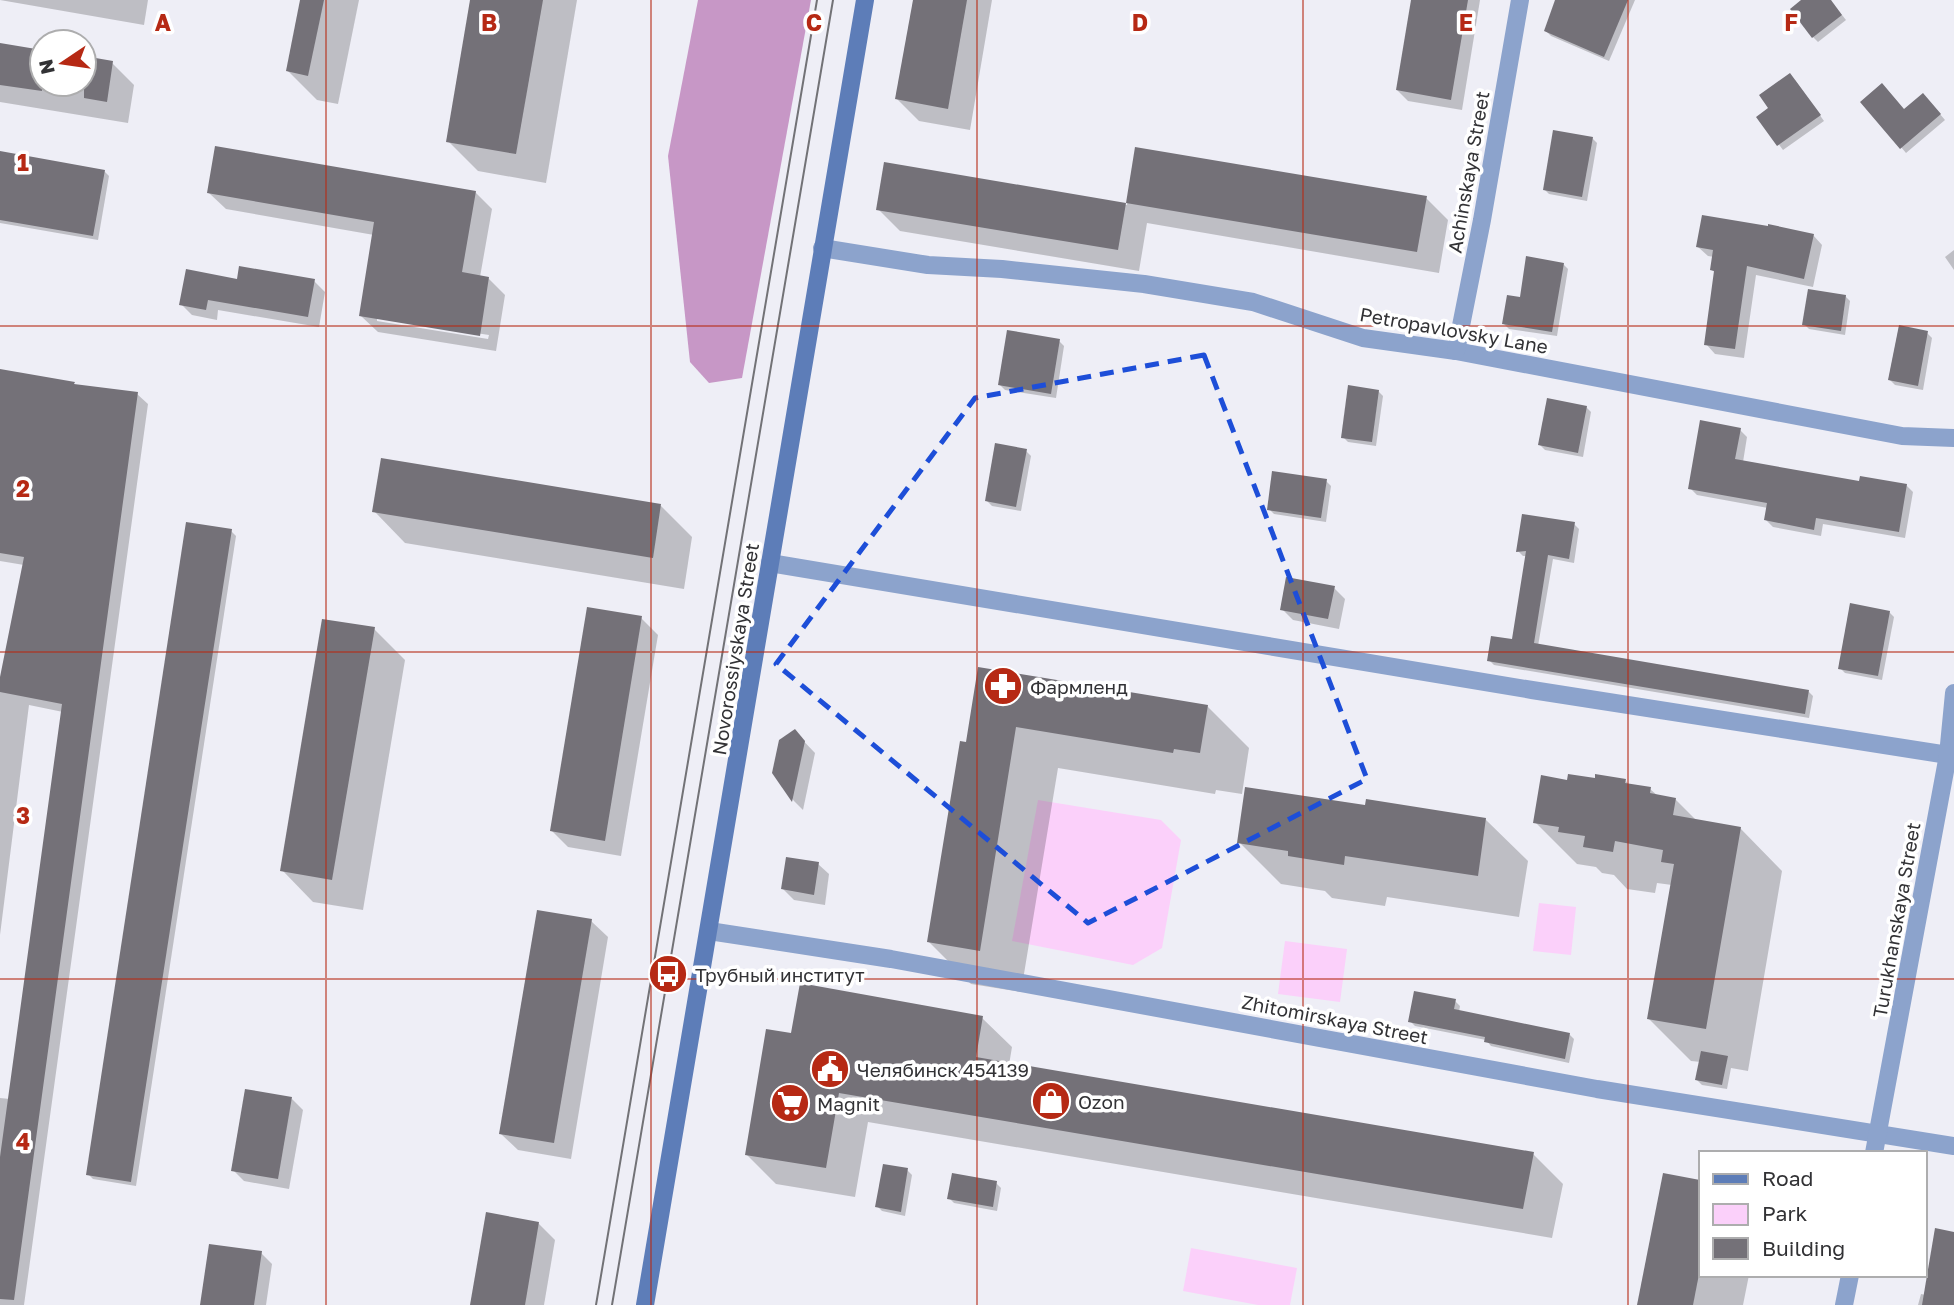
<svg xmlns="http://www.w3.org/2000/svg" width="1954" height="1305" viewBox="0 0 1954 1305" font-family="'Golos Text',sans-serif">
<rect width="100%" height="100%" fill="#eeeef6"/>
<g fill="#fbd0fa">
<path d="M1038,800L1161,820L1181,840L1162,948L1133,965L1012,941Z"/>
<path d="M1539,903L1576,907L1571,955L1533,951Z"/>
<path d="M1285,941L1347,949L1340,1002L1278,994Z"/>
<path d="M1191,1248L1297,1268L1290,1305H1258L1183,1291Z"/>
</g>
<path fill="#c797c6" d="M698,0H811L742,378L709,383L690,362L668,156Z"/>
<g fill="#0003" fill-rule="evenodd">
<path d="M0,0H148L144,25Z"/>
<path d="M302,0H359L338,104L317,100L287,70Z"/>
<path d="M472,0H577L546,183L478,171L448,141Z"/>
<path d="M914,0H992L970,130L919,121L897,99Z"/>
<path d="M1412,0H1480L1462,110L1408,101L1397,90Z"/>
<path d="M1557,0H1635L1609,61L1551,36L1546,31Z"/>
<path d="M1804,0H1830L1846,20L1818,42L1813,37Z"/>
<path d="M0,45L42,51V84H84V58L112,63L134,85L128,123L0,102Z"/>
<path d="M1795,80L1824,121L1783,150L1759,118L1771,109Z"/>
<path d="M1928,100L1945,120L1906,153L1863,102L1905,111Z"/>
<path d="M1592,138L1597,143L1587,201L1549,194L1544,189Z"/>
<path d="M1136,149L1426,198L1448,220L1439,273L1147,223L1139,271L900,231L878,209L885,164L1127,205Z"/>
<path d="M0,153L104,171L109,176L98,240L0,223Z"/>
<path d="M475,192L492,209L480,277L488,278L505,295L496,351L378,332L361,316L374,235L226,209L209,193ZM377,318L489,335L488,339L377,321Z"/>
<path d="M1813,235L1822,245L1813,287L1756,275L1744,358L1715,354L1706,344L1716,273L1712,270L1714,257L1708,256L1698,247Z"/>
<path d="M1954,250V270L1945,257Z"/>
<path d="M1563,264L1568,269L1557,336L1509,329L1504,324L1521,299Z"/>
<path d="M238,281H314L325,292L319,327L218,310L217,320L192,315L181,304Z"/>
<path d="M1845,296L1850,301L1845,335L1809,329L1804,324Z"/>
<path d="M1927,333L1932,338L1923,390L1895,385L1890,380Z"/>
<path d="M1059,341L1064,346L1056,398L1005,390L1000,385Z"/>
<path d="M0,371L74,384L76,386L137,394L148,404L24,1305H0V1098L10,1099L63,712L29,705L0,935V686L24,565L0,561Z"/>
<path d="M1378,391L1383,396L1376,446L1348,442L1343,437Z"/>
<path d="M1586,407L1591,412L1583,457L1545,450L1540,445Z"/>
<path d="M1740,430L1747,437L1743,462L1861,483L1906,485L1913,492L1905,538L1823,524L1821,536L1773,527L1766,520L1768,508L1697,495L1690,488Z"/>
<path d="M1026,451L1031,456L1021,511L992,506L987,501Z"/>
<path d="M1326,481L1331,486L1326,522L1274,514L1269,509Z"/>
<path d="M661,506L692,537L684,589L405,543L374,511Z"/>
<path d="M1574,524L1579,529L1574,563L1553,559L1538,646L1808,691L1813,696L1809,718L1494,665L1489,660L1513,641L1527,556H1523L1518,551Z"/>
<path d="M231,531L236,536L136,1186L93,1179L88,1174Z"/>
<path d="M1334,588L1345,599L1339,629L1293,620L1282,609Z"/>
<path d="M1889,612L1894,617L1882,680L1845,673L1840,668Z"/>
<path d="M641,618L658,635L621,856L568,847L552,831Z"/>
<path d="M374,629L405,660L363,910L313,902L282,870Z"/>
<path d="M979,669L1207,706L1249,748L1242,794L1216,790L1215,794L1058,768L1021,992L971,984L929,942L967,744Z"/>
<path d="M794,731L815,753L803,810L794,801L774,773Z"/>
<path d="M1625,780L1630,786L1650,789L1658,796L1675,799L1697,821L1740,828L1782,871L1748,1071L1731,1068L1727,1089L1702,1085L1697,1080L1701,1062L1691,1061L1649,1019L1672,885L1657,883L1655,893L1627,889L1614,875L1602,873L1596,867L1577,864L1535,822L1568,782Z"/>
<path d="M1367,807L1485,819L1528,861L1519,917L1387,897L1385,906L1332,898L1325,891L1281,884L1239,842Z"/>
<path d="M818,864L829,874L825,905L794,900L783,889Z"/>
<path d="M591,921L608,937L571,1159L518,1150L501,1134Z"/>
<path d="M1455,1001L1460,1006L1459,1012L1569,1034L1574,1039L1569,1063L1491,1046L1486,1040L1415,1026L1410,1021Z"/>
<path d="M982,1018L1012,1047L1009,1065L1533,1154L1563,1184L1552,1238L868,1122L855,1197L776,1184L747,1155L792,1035Z"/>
<path d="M292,1099L303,1110L289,1189L244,1181L233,1170Z"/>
<path d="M907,1170L912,1175L905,1216L882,1211L877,1206Z"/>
<path d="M1664,1175L1700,1182V1275H1749L1743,1305H1639Z"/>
<path d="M996,1183L1001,1188L997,1211L954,1203L949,1198Z"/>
<path d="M538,1223L555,1240L544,1305H472Z"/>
<path d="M1954,1234V1305H1918L1921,1294L1926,1295Z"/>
<path d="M261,1253L272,1264L266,1305H202Z"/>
</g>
<g fill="#747178">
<path d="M300,0H324L308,76L286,71Z"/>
<path d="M470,0H543L516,154L446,142Z"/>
<path d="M913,0H967L948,109L895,99Z"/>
<path d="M1411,0H1468L1451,100L1396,90Z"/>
<path d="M1555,0H1628L1604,57L1544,31Z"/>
<path d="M1801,0H1831L1842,15L1812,38L1790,9Z"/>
<path d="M0,43L42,50V91L0,85Z"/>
<path d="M84,56L113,61L107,102L84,98Z"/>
<path d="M1790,73L1821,115L1777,146L1756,117L1768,108L1759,95Z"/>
<path d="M1882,83L1904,109L1923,93L1941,114L1900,149L1860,102Z"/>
<path d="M1553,130L1593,137L1582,197L1543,190Z"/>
<path d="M215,146L476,191L462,272L489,277L480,336L359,316L374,222L207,193Z"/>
<path d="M1135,147L1427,196L1417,252L1126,203Z"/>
<path d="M0,151L105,170L93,236L0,220Z"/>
<path d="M884,162L1126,203L1118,250L876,210Z"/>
<path d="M1702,215L1768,226V224L1814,234L1804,279L1747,266L1735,349L1704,345L1714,271L1710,270L1713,250L1696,247Z"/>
<path d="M1526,256L1564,263L1552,332L1502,324L1507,295L1520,297Z"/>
<path d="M239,266L315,279L308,317L208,300L206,310L179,305L186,269L237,279Z"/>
<path d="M1808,289L1846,295L1841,331L1802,325Z"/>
<path d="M1899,325L1928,331L1918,386L1888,380Z"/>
<path d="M1007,330L1060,339L1051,394L998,385Z"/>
<path d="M0,369L75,382L74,384L138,392L14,1300L0,1299V1157L62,704L0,692V677L24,557L0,553Z"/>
<path d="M1348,385L1379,390L1372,442L1341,438Z"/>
<path d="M1547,398L1587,406L1578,453L1538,445Z"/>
<path d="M1700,420L1741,428L1735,459L1859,481L1860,476L1907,484L1899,532L1816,518L1814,530L1764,520L1767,503L1688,489Z"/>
<path d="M995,443L1027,449L1016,507L985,501Z"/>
<path d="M381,458L661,504L653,558L372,512Z"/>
<path d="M1272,471L1327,479L1321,518L1267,510Z"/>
<path d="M1522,514L1575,522L1569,559L1548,555L1534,643L1809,690L1805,714L1487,661L1491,636L1512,639L1526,551L1516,552Z"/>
<path d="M186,522L232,529L131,1182L86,1175Z"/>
<path d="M1286,577L1335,586L1328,619L1280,610Z"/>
<path d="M1850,603L1890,611L1878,676L1838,669Z"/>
<path d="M587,607L642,616L605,841L550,831Z"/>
<path d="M322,619L375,627L332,880L280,871Z"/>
<path d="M978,667L1208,705L1200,753L1174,749L1173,753L1016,727L980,951L927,942L960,741L966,742Z"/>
<path d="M795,729L805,741L792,802L772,773L779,740Z"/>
<path d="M1568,774L1595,778V774L1626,779L1625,783L1651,787L1650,793L1676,798L1673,815L1741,827L1706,1029L1647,1019L1674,864L1661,862L1663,850L1615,841L1613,852L1583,847L1585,836L1558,832L1559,827L1533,823L1541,775L1567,780Z"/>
<path d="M1245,787L1365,805L1366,799L1486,818L1478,876L1345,856L1344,865L1288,856V851L1237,843Z"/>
<path d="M786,857L819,862L814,895L781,889Z"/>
<path d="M537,910L592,919L554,1143L499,1134Z"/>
<path d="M800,983L983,1016L976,1057L1534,1152L1523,1209L839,1093L826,1168L745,1155L766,1029L791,1033Z"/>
<path d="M1414,991L1456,999L1454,1009L1570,1033L1565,1059L1484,1042L1485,1037L1408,1022Z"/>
<path d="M1701,1051L1728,1056L1722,1085L1695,1080Z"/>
<path d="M245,1089L292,1097L278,1179L231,1171Z"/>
<path d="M883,1164L908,1168L901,1212L875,1207Z"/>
<path d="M952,1173L997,1181L993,1207L947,1199Z"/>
<path d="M1663,1173L1700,1180V1269L1693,1305H1637Z"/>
<path d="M486,1212L539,1222L525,1305H470Z"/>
<path d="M1935,1228L1954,1232V1305H1922Z"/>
<path d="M209,1244L262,1251L254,1305H200Z"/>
</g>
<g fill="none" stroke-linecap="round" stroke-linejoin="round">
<g stroke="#8ca3cc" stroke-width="18">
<path d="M822,248L928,265L1002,269L1144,284L1253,302L1363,338L1456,351L1902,436L1954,438"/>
<path d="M1456,351L1482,220L1520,0"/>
<path d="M770,563L1532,690L1948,755"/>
<path d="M709,931L891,959L1597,1089L1954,1146"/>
<path d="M1874,1153L1948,755L1954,693"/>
<path d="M1844,1305L1850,1275"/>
</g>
<path stroke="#5d7db8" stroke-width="18" d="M645,1305L865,0"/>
<g stroke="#727276" stroke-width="2">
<path d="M596,1305L817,0"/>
<path d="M612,1305L833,0"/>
</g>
</g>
<path fill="none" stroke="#1d4ed8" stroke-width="5" stroke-dasharray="14 9" stroke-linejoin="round" d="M1204,355L1367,779L1088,923L776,664L975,398Z"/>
<path fill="none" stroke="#b62914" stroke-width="2" stroke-opacity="0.55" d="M326,0V1305M651,0V1305M977,0V1305M1303,0V1305M1628,0V1305M0,326H1954M0,652H1954M0,979H1954"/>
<defs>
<g id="pharmacy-disc" transform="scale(2.0125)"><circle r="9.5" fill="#b62914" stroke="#fff"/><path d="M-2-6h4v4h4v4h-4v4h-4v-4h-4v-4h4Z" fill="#fff"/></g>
<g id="bus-disc" transform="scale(2.0125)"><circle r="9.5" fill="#b62914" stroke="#fff"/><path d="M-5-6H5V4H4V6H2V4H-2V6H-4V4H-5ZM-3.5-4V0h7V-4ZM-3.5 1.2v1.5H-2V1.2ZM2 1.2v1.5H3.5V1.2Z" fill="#fff"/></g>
<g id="civic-disc" transform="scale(2.0125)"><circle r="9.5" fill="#b62914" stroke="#fff"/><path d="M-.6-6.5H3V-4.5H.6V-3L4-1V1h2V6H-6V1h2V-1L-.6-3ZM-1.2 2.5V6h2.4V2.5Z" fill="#fff"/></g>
<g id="shop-disc" transform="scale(2.0125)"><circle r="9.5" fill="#b62914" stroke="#fff"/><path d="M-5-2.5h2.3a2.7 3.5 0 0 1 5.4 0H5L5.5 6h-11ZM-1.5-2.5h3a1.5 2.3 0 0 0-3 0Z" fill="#fff"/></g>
<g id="supermarket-disc" transform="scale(2.0125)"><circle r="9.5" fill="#b62914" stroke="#fff"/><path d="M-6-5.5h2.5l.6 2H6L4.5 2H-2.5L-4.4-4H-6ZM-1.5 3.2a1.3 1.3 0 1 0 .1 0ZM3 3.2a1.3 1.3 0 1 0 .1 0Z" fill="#fff"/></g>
</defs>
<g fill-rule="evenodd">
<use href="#pharmacy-disc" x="1003" y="686"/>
<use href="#bus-disc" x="668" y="974"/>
<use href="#civic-disc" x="830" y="1069"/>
<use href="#shop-disc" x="1051" y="1101"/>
<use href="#supermarket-disc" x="790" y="1103"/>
</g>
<g text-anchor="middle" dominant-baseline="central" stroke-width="7" stroke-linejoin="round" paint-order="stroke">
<g font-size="19" fill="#323235" stroke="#fff">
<text transform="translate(1468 172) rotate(-80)">Achinskaya Street</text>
<text transform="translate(1454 330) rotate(10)">Petropavlovsky Lane</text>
<text transform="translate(735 649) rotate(-81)">Novorossiyskaya Street</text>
<text transform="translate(1896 920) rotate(-80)">Turukhanskaya Street</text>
<text transform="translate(1335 1019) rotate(11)">Zhitomirskaya Street</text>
</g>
<g font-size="19" fill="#323235" stroke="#fff" text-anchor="start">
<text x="1030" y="686">Фармленд</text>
<text x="695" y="974">Трубный институт</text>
<text x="857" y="1069">Челябинск 454139</text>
<text x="1078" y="1101">Ozon</text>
<text x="817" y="1103">Magnit</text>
</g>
</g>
<g font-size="23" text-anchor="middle" font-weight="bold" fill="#b62914" stroke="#fff" stroke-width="7" stroke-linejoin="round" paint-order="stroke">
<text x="163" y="31">A</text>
<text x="489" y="31">B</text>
<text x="814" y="31">C</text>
<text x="1140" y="31">D</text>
<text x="1466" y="31">E</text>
<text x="1791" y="31">F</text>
<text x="23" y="171">1</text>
<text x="23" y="497">2</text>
<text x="23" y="824">3</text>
<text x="23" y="1150">4</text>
</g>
<rect x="1699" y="1151" width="228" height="126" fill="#ffffff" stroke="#adadae" stroke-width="2"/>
<rect x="1713" y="1174" width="35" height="10" fill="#5d7db8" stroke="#adadae" stroke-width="2"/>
<text x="1762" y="1186" font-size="21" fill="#323235">Road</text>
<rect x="1713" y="1204" width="35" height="21" fill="#fbd0fa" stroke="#adadae" stroke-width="2"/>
<text x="1762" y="1221" font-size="21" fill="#323235">Park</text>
<rect x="1713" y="1238" width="35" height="21" fill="#747178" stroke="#adadae" stroke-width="2"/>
<text x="1762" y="1256" font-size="21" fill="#323235">Building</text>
<g transform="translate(63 63) rotate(257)"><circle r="33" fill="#ffffff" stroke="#adadae" stroke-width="2"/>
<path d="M0-5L12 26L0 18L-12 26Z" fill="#b62914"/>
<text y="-10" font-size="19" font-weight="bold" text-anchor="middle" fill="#323235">N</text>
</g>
</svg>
